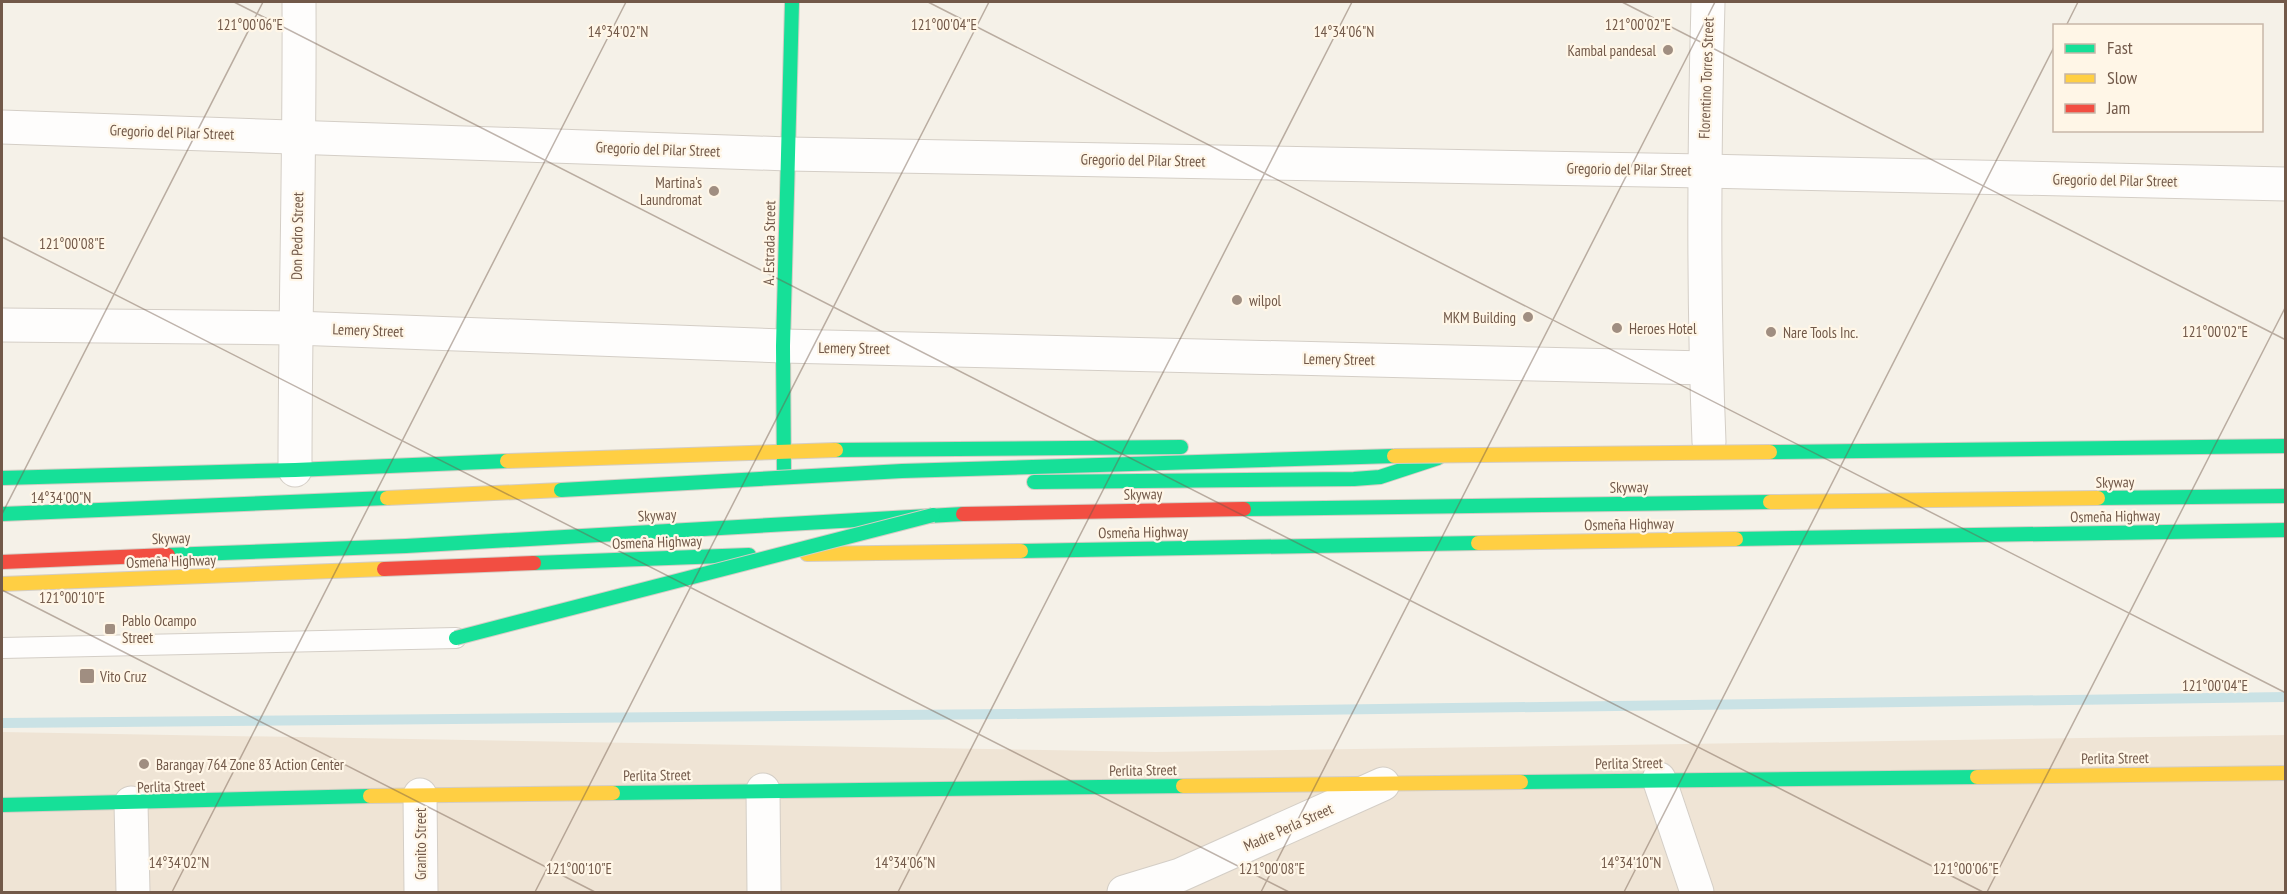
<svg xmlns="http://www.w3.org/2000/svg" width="2287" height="894" viewBox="0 0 2287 894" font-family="'PT Sans Narrow',sans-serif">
<rect width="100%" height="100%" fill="#f5f1e8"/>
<path fill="#efe4d5" d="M2,732L1156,752L2285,735V892H2Z"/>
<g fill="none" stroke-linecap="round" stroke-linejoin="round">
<path stroke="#cae2e5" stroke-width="10" d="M2,723L1007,714L2286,697"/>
<g stroke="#d4cec6" stroke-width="22">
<path id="lane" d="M2,648L456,638"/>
</g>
<g stroke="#d4cec6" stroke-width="35">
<g id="street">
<path d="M1708,2C1704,149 1703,295 1709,442"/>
<path d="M2,127L788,154L1704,171L2286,184"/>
<path d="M2,325L295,328L783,346L1706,368"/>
<path d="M295,470C295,314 300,158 299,2"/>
<path d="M1659,779L1697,892"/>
<path d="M763,790L764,892"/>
<path d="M420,795L421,892"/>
<path d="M131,803L133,892"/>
<path d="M1124,892L1180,875L1383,784"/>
</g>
</g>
<g stroke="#d4cdc4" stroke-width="16">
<g id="fast">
<path d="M836,450L1181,447"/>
<path d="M784,477L783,346L792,2"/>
<path d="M2,478L295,470L507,461"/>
<path d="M1034,482L1354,479L1380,477L1438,458"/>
<path d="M2098,498L2286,496"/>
<path d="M1244,509L1770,502"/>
<path d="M2,514L387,498"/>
<path d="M1736,539L2286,530"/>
<path d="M1021,551L1478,543"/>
<path d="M168,555L406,546L963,514"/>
<path d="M534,563L749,555"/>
<path d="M1521,782L1977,777"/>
<path d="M613,793L1183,786"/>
<path d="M2,805L370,796"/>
</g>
</g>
<g stroke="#d4cdc4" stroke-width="16">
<g id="slow">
<path d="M507,461L836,450"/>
<path d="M387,498L561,490"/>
<path d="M1770,502L2098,498"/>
<path d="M1478,543L1736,539"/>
<path d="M807,554L1021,551"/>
<path d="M2,584L384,569"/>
<path d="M1977,777L2286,773"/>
<path d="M1183,786L1521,782"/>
<path d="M370,796L613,793"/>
</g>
</g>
<g stroke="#d4cdc4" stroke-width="16">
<g id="jam">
<path d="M963,514L1244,509"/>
<path d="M2,562L168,555"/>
<path d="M384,569L534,563"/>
</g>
</g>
<use href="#lane" stroke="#fefdfc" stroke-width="20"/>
<use href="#street" stroke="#fefdfc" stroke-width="33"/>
<use href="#fast" stroke="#16e098" stroke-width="14"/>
<use href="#slow" stroke="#ffcf43" stroke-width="14"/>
<use href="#jam" stroke="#f24e42" stroke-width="14"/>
<g stroke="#d4ccc5" stroke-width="16" stroke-linecap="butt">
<g id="fast-bridge">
<path d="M1770,452L2286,446"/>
<path d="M561,490L902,471L1394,456"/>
<path d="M456,638L933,515"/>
</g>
</g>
<g stroke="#d4ccc5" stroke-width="16" stroke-linecap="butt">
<path id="slow-bridge" d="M1394,456L1770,452"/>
</g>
<use href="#fast-bridge" stroke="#16e098" stroke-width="14"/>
<use href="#slow-bridge" stroke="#ffcf43" stroke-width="14"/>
</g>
<path fill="none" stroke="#725949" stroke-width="1.5" stroke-opacity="0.45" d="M234,2L1983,892M928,2L2286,693M1622,2L2286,340M2066,26L2078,2M2,237L1289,892M2,514L263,2M2,590L595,892M172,892L626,2M535,892L989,2M898,892L1352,2M1261,892L1715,2M1624,892L2054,47M1987,892L2286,306"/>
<g fill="#a08e81" stroke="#fff6e7" stroke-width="2">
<circle cx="1668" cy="50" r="6"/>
<circle cx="714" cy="191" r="6"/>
<circle cx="1237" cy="300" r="6"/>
<circle cx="1528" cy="317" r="6"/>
<circle cx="1617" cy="328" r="6"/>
<circle cx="1771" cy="332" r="6"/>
<rect x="104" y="623" width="12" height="12" rx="3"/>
<rect x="79" y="668" width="16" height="16" rx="3"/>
<circle cx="144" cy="764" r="6"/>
</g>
<g text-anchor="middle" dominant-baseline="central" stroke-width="4.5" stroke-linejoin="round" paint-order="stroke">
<g font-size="15" fill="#725949" stroke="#fff6e7" text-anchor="start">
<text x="1656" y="50" text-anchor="end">Kambal pandesal</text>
<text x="702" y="182" text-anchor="end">Martina's<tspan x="702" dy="17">Laundromat</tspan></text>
<text x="1249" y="300">wilpol</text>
<text x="1516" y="317" text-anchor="end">MKM Building</text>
<text x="1629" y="328">Heroes Hotel</text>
<text x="1783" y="332">Nare Tools Inc.</text>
<text x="122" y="620">Pablo Ocampo<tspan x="122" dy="17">Street</tspan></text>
<text x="100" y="676">Vito Cruz</text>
<text x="156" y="764">Barangay 764 Zone 83 Action Center</text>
</g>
<g font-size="15" fill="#725949" stroke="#fff6e7">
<text transform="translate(1706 78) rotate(-88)">Florentino Torres Street</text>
<text transform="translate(172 132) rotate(2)">Gregorio del Pilar Street</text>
<text transform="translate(658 149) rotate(2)">Gregorio del Pilar Street</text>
<text transform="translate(1143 160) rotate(1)">Gregorio del Pilar Street</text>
<text transform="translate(1629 169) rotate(1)">Gregorio del Pilar Street</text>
<text transform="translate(2115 180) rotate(1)">Gregorio del Pilar Street</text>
<text transform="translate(297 236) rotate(-89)">Don Pedro Street</text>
<text transform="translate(769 243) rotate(-89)">A. Estrada Street</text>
<text transform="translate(368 330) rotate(2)">Lemery Street</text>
<text transform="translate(854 348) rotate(1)">Lemery Street</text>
<text transform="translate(1339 359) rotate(1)">Lemery Street</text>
<text transform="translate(2115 482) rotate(-1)">Skyway</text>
<text transform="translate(1629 487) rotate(-1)">Skyway</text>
<text transform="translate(1143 494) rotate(-1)">Skyway</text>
<text transform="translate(657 515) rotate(-3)">Skyway</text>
<text transform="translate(2115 516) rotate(-1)">Osmeña Highway</text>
<text transform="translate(1629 524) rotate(-1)">Osmeña Highway</text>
<text transform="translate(1143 532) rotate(-1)">Osmeña Highway</text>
<text transform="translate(171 538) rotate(-2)">Skyway</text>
<text transform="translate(657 542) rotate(-2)">Osmeña Highway</text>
<text transform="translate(171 561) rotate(-2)">Osmeña Highway</text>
<text transform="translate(2115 758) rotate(-1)">Perlita Street</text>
<text transform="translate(1629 763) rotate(-1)">Perlita Street</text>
<text transform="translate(1143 770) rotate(-1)">Perlita Street</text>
<text transform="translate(657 775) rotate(-1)">Perlita Street</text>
<text transform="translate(171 786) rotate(-2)">Perlita Street</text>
<text transform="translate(1288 827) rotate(-24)">Madre Perla Street</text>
<text transform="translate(420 844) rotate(-90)">Granito Street</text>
</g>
</g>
<g font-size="15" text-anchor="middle" fill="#725949" stroke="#fff6e7" stroke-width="4.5" stroke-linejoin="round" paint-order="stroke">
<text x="250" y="30">121°00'06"E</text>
<text x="944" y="30">121°00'04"E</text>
<text x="1638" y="30">121°00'02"E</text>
<text x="618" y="37">14°34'02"N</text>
<text x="1344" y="37">14°34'06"N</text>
<text x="72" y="249">121°00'08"E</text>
<text x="2215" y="337">121°00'02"E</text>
<text x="61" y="503">14°34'00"N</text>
<text x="72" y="603">121°00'10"E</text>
<text x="2215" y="691">121°00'04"E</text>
<text x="179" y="868">14°34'02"N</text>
<text x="905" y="868">14°34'06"N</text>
<text x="1631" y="868">14°34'10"N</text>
<text x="579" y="874">121°00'10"E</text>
<text x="1966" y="874">121°00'06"E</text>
<text x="1272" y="874">121°00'08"E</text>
</g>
<rect width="2287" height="894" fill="none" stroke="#725949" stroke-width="6"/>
<rect x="2053" y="24" width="210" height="108" fill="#fff6e7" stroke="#c7b7a8" stroke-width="1.5"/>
<rect x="2065" y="44" width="30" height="9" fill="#16e098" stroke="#c7b7a8" stroke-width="1.5"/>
<text x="2107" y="54" font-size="18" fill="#725949">Fast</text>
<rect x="2065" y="74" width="30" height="9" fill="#ffcf43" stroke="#c7b7a8" stroke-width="1.5"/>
<text x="2107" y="84" font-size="18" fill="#725949">Slow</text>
<rect x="2065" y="104" width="30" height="9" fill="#f24e42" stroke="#c7b7a8" stroke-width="1.5"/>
<text x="2107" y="114" font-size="18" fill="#725949">Jam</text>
</svg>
